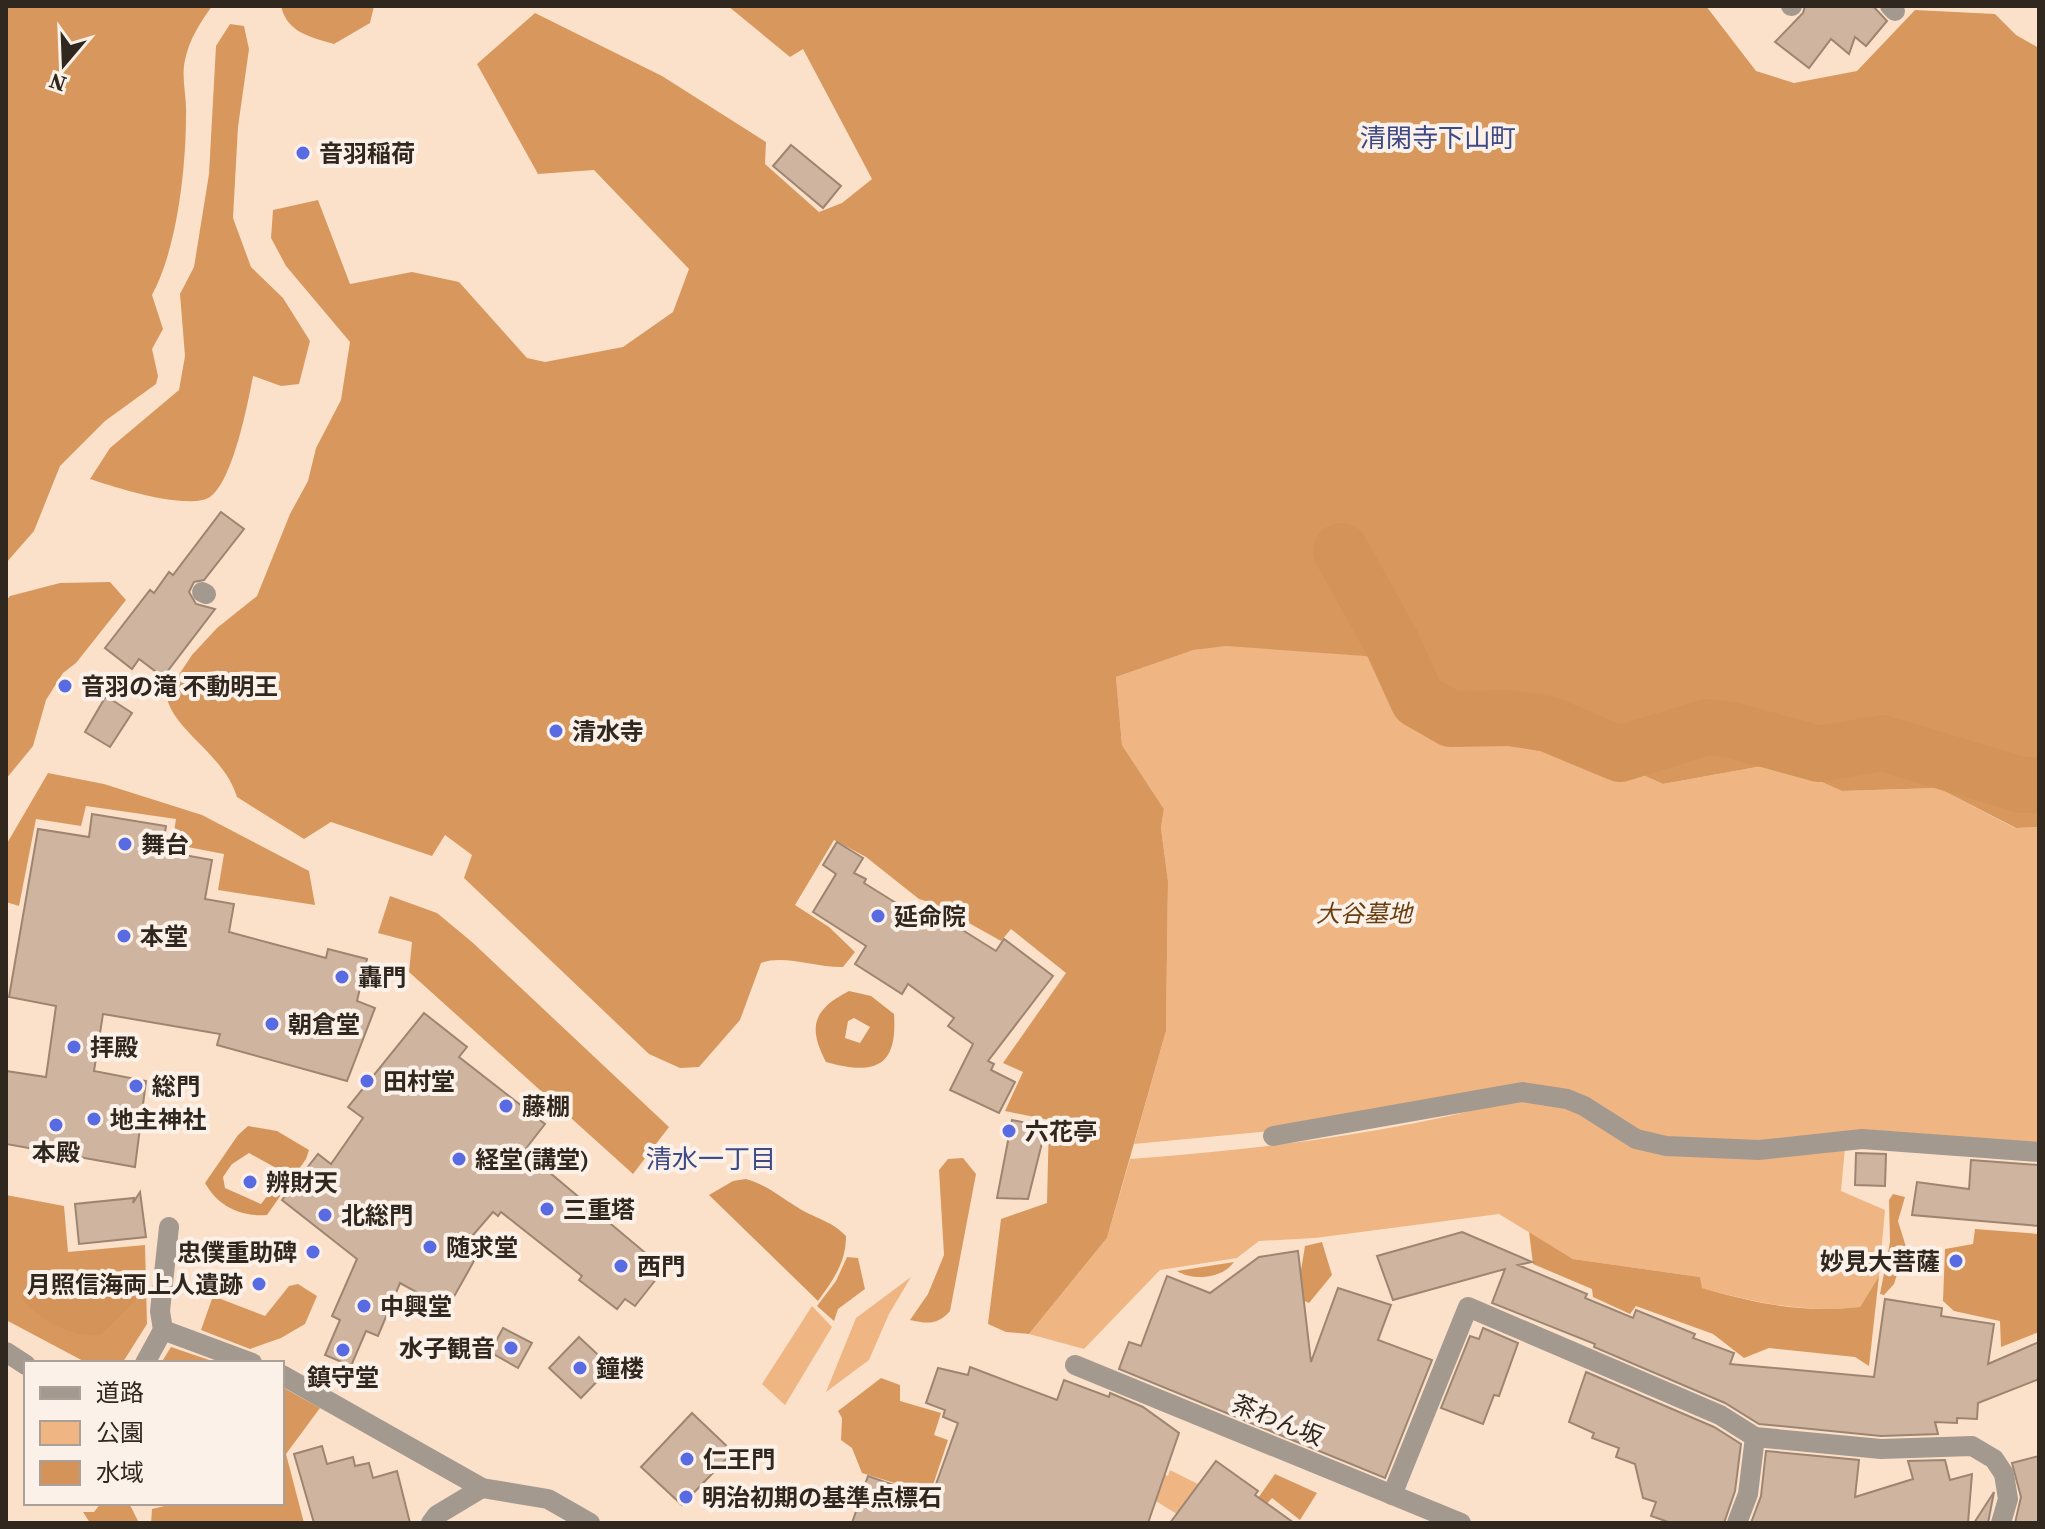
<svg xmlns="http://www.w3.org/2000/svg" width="2045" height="1529" viewBox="0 0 2045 1529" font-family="'Source Serif 4','Noto Sans JP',serif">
<rect width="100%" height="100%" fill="#fce1ca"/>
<g fill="#efb683">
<path d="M1226,645L1406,659L1441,733L1586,749L1663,784L1779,763L1842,791L1938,788L2015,828L2039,827V1147L1763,1146L1652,1138L1556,1091L1271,1131L1134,1144L1166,1031L1168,881L1161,828L1164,809L1122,745L1116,677L1194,650Z"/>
<path d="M1517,1100L1569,1106L1633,1145L1845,1148L1841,1191L1885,1210L1879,1276L1860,1307C1800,1313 1759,1303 1701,1288L1700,1277L1573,1259L1499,1214L1315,1238L1259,1241L1237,1258L1160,1270L1084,1349L1029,1334L1107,1238L1130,1159C1233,1151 1338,1140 1439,1118C1466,1113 1490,1104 1517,1100Z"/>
<path d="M911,1277L889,1314L869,1360L826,1392L856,1318Z"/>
<path d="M812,1306L832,1327L785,1405L762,1384Z"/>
<path d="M1154,1470L1168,1476L1170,1470L1202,1486L1185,1519L1146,1495Z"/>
</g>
<g fill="#d8985d">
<path d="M6,6H212C200,23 189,40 185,60C181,77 187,98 186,115C186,169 177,249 152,295L163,329L152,349L158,376L156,384L105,421L60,466L34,531L6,563Z"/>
<path d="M281,6H374L370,23L334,44C311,37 287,33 281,6Z"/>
<path d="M728,6H1706L1756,71L1794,83L1857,71L1915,10L1995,14L2016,35L2039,48V827L2016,828L1938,788L1842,791L1779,763L1663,784L1585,749L1440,733L1405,659L1226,646L1194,650L1116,677L1122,745L1164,809L1161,828L1168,881L1166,1031L1107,1238L1029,1334L1006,1332L988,1324L1001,1219L1047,1203L1049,1120L1005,1111L1023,1072L1003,1063L1066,973L1011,929L1001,941L935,904L919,899L866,857L834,840L795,905L829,927L855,952L843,967C817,968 783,954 761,963L740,1020L699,1067L680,1068L649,1054L464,878L472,855L445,835L432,856L331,822L304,839L237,797C223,752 172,731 166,694L192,655L217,628L257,596L290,514L308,481L316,448L341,400L350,342L286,266L271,238L273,210L318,200L350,284L412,272L459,282L527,358L545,362L623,347L673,312L689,269L594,170L538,174L477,64L535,13L662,76L766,142L765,164L819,212L842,203L872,179L803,49L790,57Z"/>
<path d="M230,24L244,26L249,49L238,127L233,218L251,267L283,298L310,341L299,384L281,386L253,376C248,403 233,481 210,497C188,511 114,487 90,479L110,448L179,390L185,356L180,294L194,267L209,174L216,46Z"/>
<path d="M110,582L126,600L76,663L63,673L46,700L33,746L6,779V601L10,596L60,583Z"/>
<path d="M48,773L104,784L202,815L309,871L315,905L218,890L224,854L172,844L176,819L86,806L81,826L36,819L19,906L6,902V845Z"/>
<path d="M390,896L437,913L472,942L669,1127L633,1174L409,972L412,942L378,933Z"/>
<path d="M963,1158L976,1174L950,1311C938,1325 927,1324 910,1320L928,1294L944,1255L939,1170L948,1159Z"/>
<path d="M1893,1194L1905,1197L1898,1221L1906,1247L1894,1284L1884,1295L1880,1294L1890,1242L1889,1200Z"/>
<path d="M6,1195L64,1206L68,1252L145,1245L147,1324L123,1362L87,1363L6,1320Z"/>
<path d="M1975,1229L2039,1234V1332L2001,1347L2000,1321L1954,1311L1943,1301L1945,1249L1973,1244Z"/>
<path d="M1529,1232L1573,1259L1700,1277L1702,1288C1759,1304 1800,1313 1860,1307L1879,1276L1869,1366L1855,1357L1769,1348L1744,1358L1713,1334L1636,1306L1630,1314L1593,1297L1592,1289L1533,1264Z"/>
<path d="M1322,1242L1332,1275L1309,1303L1282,1291L1287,1276L1301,1270L1305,1246Z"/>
<path d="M847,1257L858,1258L865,1289L838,1309L834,1321L817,1306L836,1281Z"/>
<path d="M1234,1262C1222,1279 1193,1281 1177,1271Z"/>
<path d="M298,1284L317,1296L305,1324L281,1338L250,1349L201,1330L213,1296L265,1316L289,1286Z"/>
<path d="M171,1347L218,1363H161Z"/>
<path d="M881,1378L900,1385V1401L941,1413L934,1435L948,1440L930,1494L862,1473L852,1448L841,1440L842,1418L838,1411Z"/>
<path d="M282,1387L320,1408L286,1454L304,1523H151L152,1509L177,1503H282Z"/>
<path d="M1275,1474L1317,1493L1300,1520L1272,1498L1256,1516L1249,1511Z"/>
<path d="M101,1503H129L139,1523H90L83,1512H94Z"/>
</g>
<g fill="#d49459" fill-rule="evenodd">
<path d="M849,991L871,996L894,1014C898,1069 873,1075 826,1062C807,1026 814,1009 849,991ZM854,1018L870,1027L860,1043L845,1038L848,1021Z"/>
<path d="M248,1126L277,1131L309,1150L306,1159L267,1215C240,1217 218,1206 205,1183L238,1135ZM249,1153L285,1173L261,1204L225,1188L223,1177L232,1164Z"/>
<path d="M746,1179C767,1185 779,1196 797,1207C815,1219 831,1220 846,1236C846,1263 833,1280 818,1301L709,1195L733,1181Z"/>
<path d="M101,1277L134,1286L136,1300L101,1335C69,1337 41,1322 21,1297L29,1286L64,1285Z"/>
</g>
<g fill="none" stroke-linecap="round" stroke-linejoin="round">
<path stroke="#d49459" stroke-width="56" d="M1341,551L1392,643L1418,700L1451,719L1510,718L1548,724L1620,754L1707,727L1732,730L1819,754L1882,743L2021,785H2039"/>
</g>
<g fill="#cfb59f" stroke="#9e8571" stroke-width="2">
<path d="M1805,6H1873L1887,21L1866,46L1855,37L1849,54L1831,39L1809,68L1775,42L1803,13Z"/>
<path d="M791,145L841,186L823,208L773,166Z"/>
<path d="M221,512L244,529L204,580L194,582L189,592L196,604L215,609L163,677L139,659L132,669L105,648L150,590L154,593L169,572L173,575Z"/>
<path d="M106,696L132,713L110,747L85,732Z"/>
<path d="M92,814L166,826L162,851L212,860L205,899L234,904L229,932L326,958L328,949L367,959L357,1001L375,1008L347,1081L217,1045L220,1034L103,1014L94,1071L146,1081L135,1167L6,1144V1071L46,1077L56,1006L9,997L38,829L89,837Z"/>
<path d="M837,842L863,858L854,873L866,879L864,883L925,921L932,911L996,951L1004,939L1053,976L988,1061L994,1064L991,1070L1015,1082L999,1113L950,1090L973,1044L948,1026L954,1018L908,984L902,994L855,964L866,946L813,912L836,874L823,865Z"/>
<path d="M424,1013L467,1047L459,1057L545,1124L524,1151L655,1261L647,1270L657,1278L635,1306L625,1299L617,1309L579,1280L582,1276L501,1212L498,1216L493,1212L473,1235L483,1245L447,1309L400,1283L378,1336L366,1331L351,1366L325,1355L340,1320L332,1316L357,1259L282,1200L318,1154L331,1164L363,1118L348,1107Z"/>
<path d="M1012,1120L1046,1127L1028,1199L997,1198Z"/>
<path d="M1856,1153L1886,1154L1885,1186L1855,1185Z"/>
<path d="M1971,1160L2039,1165V1226L1912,1215L1917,1182L1969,1189Z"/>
<path d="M140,1192L146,1237L79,1244L75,1204L134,1198L133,1203Z"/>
<path d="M1462,1232L1532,1262L1518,1265L1587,1294L1585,1298L1633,1318L1636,1310L1695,1334L1693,1338L1734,1353L1730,1364L1874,1377L1885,1299L1942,1308L1941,1316L1994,1324L1988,1364L2039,1342V1379L1978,1403L1977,1419L1957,1418V1423L1935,1422L1938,1434L1881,1436L1759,1424L1725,1403L1594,1347L1595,1344L1492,1303L1505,1269L1393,1300L1377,1256Z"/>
<path d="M1298,1251L1311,1362L1338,1288L1391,1305L1378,1340L1432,1360L1385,1478L1119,1369L1129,1342L1141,1346L1167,1276L1210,1293L1259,1257Z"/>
<path d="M503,1328L532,1343L518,1368L490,1352Z"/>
<path d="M1483,1328L1518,1343L1499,1396L1494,1395L1483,1424L1441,1408L1470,1336L1479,1339Z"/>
<path d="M579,1337L611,1367L581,1398L549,1368Z"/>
<path d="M970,1367L1057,1400L1064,1380L1109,1397L1110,1393L1143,1407L1179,1433L1148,1523H852L868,1476L931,1498L958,1423L943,1417L945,1410L926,1403L938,1368L968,1375Z"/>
<path d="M1586,1372L1714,1427L1741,1444L1735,1491L1724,1523H1671L1651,1516L1656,1502L1643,1498L1635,1464L1616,1457L1619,1448L1592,1438L1594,1433L1569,1422Z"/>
<path d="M692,1413L733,1452L682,1505L641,1467Z"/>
<path d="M322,1446L327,1464L353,1457L355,1466L369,1463L373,1478L397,1471L410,1523H314L294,1454Z"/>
<path d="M1766,1451L1859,1460L1855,1497L1913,1479L1908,1461L1945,1460L1950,1480L1972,1474L1968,1523H1751L1761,1496Z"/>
<path d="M2039,1456V1523H2015L2021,1497L2012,1463Z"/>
<path d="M1216,1461L1258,1491L1255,1495L1294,1523H1170Z"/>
<path d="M1994,1492L1988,1523H1974Z"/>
</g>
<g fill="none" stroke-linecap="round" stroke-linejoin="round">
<g stroke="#a4998f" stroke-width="20">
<path d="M1791,6H1792"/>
<path d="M1890,6L1895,11"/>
<path d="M202,592L206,594"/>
<path d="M1273,1136L1522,1092L1567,1099L1584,1106L1636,1139L1666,1146L1759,1150L1862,1139L2039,1152"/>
<path d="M163,1330L160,1311L169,1227"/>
<path d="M6,1352L26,1365"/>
<path d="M145,1363L163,1330L252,1363"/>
<path d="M1075,1365L1461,1523"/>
<path d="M282,1375L482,1488L548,1499L590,1523"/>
<path d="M1392,1495L1468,1307L1720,1415L1755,1437L1881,1449L1972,1446L1994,1459L2004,1474L2008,1499L2001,1523"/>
<path d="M431,1523L437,1515L482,1488"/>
<path d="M1737,1523L1748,1494L1755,1437"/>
</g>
</g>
<g fill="#586be2" stroke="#fcf1e8" stroke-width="3">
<circle cx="303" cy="153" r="8"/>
<circle cx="65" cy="686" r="8"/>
<circle cx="556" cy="731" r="8"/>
<circle cx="125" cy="844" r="8"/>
<circle cx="878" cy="916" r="8"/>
<circle cx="124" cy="936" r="8"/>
<circle cx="342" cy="977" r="8"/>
<circle cx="272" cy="1024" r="8"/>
<circle cx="74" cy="1047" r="8"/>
<circle cx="367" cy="1081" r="8"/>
<circle cx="136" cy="1086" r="8"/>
<circle cx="506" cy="1106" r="8"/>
<circle cx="94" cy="1119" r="8"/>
<circle cx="56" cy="1125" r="8"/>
<circle cx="1009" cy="1131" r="8"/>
<circle cx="459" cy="1159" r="8"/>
<circle cx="250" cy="1182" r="8"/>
<circle cx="547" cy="1209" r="8"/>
<circle cx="325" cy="1215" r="8"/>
<circle cx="430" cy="1247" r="8"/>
<circle cx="313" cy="1252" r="8"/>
<circle cx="1956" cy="1261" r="8"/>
<circle cx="621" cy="1266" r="8"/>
<circle cx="259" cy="1284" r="8"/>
<circle cx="364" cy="1306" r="8"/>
<circle cx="511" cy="1348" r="8"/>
<circle cx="343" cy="1350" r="8"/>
<circle cx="580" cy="1368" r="8"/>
<circle cx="687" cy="1459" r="8"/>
<circle cx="686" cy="1497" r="8"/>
</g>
<g text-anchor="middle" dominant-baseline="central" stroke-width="8" stroke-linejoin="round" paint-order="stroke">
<g font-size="24" font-weight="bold" fill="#30271e" stroke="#fcf1e8" text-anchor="start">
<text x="319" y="153">音羽稲荷</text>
<text x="81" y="686">音羽の滝 不動明王</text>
<text x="572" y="731">清水寺</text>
<text x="141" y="844">舞台</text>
<text x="894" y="916">延命院</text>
<text x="140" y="936">本堂</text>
<text x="358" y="977">轟門</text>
<text x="288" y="1024">朝倉堂</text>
<text x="90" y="1047">拝殿</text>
<text x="383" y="1081">田村堂</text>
<text x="152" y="1086">総門</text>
<text x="522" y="1106">藤棚</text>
<text x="110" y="1119">地主神社</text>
<text x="1025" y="1131">六花亭</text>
<text x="56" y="1152" text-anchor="middle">本殿</text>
<text x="475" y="1159">経堂(講堂)</text>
<text x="266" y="1182">辨財天</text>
<text x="563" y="1209">三重塔</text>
<text x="341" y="1215">北総門</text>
<text x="446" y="1247">随求堂</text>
<text x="297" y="1252" text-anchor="end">忠僕重助碑</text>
<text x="1940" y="1261" text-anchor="end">妙見大菩薩</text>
<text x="637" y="1266">西門</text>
<text x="243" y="1284" text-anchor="end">月照信海両上人遺跡</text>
<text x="380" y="1306">中興堂</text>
<text x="495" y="1348" text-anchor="end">水子観音</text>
<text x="596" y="1368">鐘楼</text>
<text x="343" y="1377" text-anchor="middle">鎮守堂</text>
<text x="703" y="1459">仁王門</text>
<text x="702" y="1497">明治初期の基準点標石</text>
</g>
<g font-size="24" font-style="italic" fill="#693e10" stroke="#fcf1e8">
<text x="1364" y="913">大谷墓地</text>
</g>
<g font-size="24" fill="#30271e" stroke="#fcf1e8">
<text transform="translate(1278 1420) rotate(22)">茶わん坂</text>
</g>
<g font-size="26" fill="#3d4a86" stroke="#fcf1e8">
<text x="1438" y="138">清閑寺下山町</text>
<text x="711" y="1159">清水一丁目</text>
</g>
</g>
<rect width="2045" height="1529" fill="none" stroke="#30271e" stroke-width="16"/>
<rect x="24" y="1361" width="260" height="144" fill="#fcf1e8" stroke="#aaa097" stroke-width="2"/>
<rect x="40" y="1387" width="40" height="12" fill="#a4998f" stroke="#aaa097" stroke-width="2"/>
<text x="96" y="1401" font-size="24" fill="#30271e">道路</text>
<rect x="40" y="1421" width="40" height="24" fill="#efb683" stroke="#aaa097" stroke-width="2"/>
<text x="96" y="1441" font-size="24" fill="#30271e">公園</text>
<rect x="40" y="1461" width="40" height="24" fill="#d49459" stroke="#aaa097" stroke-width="2"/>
<text x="96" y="1481" font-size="24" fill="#30271e">水域</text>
<g transform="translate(64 64) rotate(199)" stroke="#fcf1e8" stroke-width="6" paint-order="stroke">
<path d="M0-6L14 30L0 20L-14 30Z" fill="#30271e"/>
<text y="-12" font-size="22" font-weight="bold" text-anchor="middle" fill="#30271e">N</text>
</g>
</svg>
